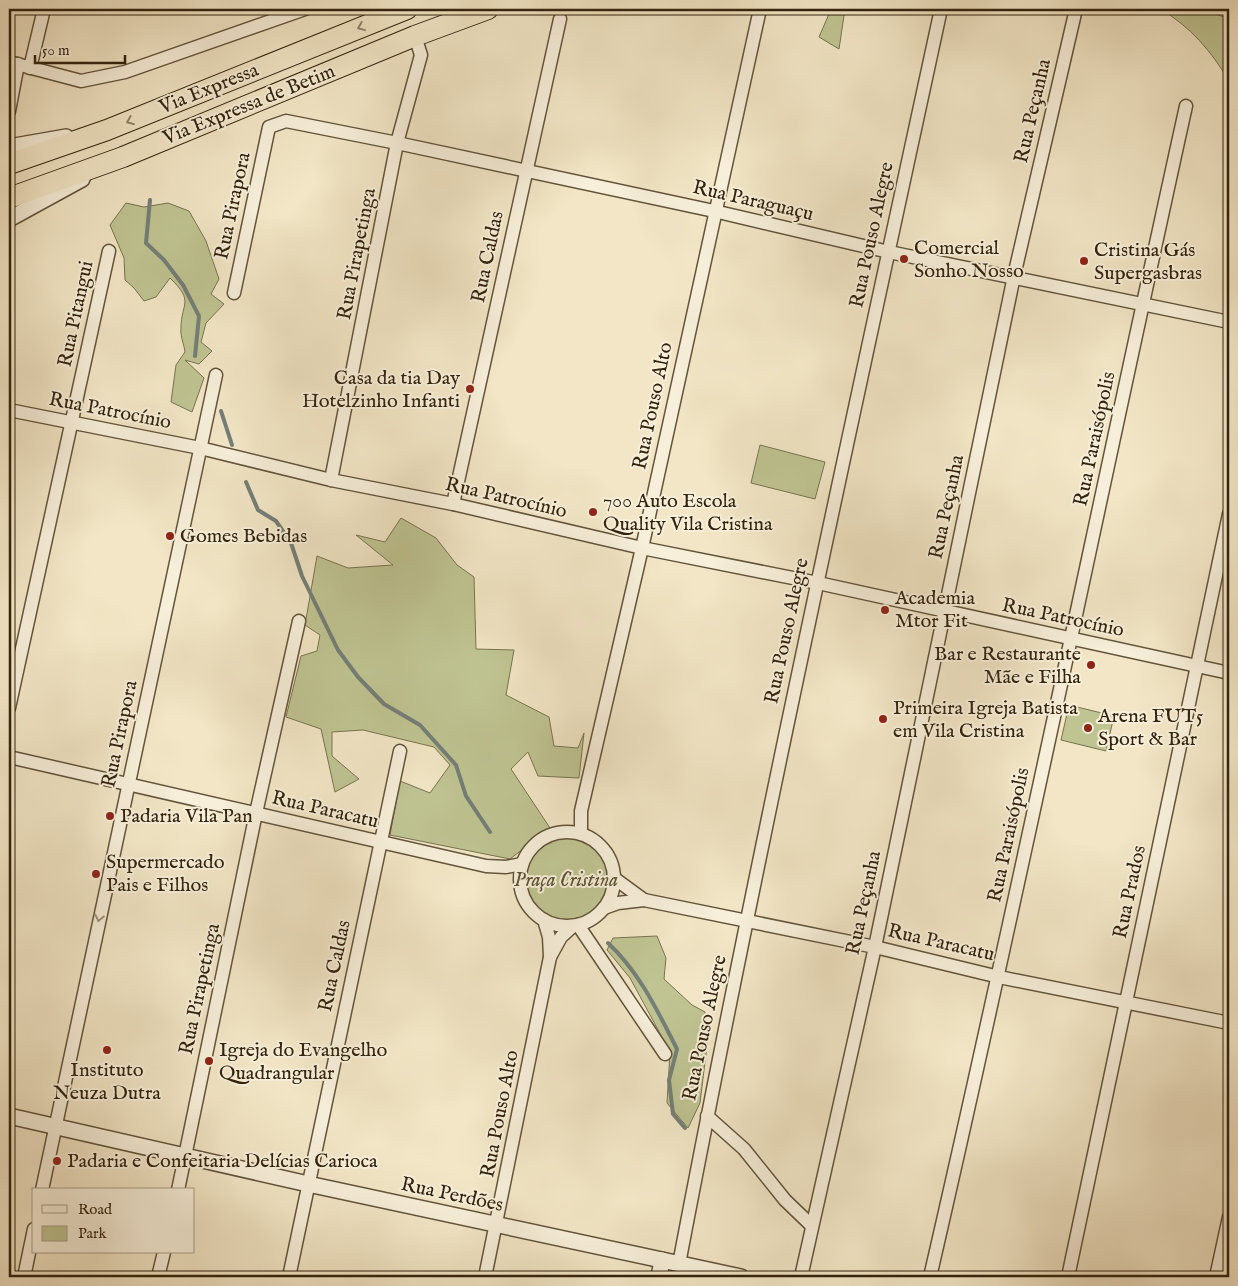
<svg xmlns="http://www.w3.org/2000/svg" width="1238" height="1286" viewBox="0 0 1238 1286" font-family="'IM FELL English',serif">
<rect width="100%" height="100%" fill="#f2e6c6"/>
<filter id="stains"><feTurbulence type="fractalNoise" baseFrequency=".004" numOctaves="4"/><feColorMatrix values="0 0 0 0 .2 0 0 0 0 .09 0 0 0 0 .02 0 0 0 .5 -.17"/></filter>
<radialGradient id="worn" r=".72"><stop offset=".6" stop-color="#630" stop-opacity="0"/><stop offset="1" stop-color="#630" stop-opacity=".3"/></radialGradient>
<g fill="#bfc492" stroke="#787450">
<path d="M801,9H845L839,49L819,37L829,14L801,12Z"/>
<path d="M1160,9H1203L1229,19V81C1212,52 1190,26 1160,9Z"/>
<path d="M126,203L144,207L168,203L189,211L206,241L219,279L211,294L224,304L206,323L201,342L212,351L199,364L185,360L204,378L192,412L171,402L176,365L185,352C184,344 180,336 181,328C181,303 195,302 170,278L156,297L144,301L134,288L125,280L124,258L110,225Z"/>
<path d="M760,445L825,462L815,499L751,483Z"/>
<path d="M401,518L436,538L457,565L474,577L476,649L514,650L506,695L549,717L554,746L578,748L584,733L579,778L538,776L528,752L511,769L550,828L510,859L390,835L400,781L430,793L450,765L434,747L363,730L332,732V756L359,779L335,792L321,729L286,717L301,656L317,651L320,635L305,625L317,556L348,568L393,565L356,535L385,542Z"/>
<path d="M1069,705L1114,716L1106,751L1061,740Z"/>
<circle cx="566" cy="880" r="43"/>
<path d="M657,936L666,958L664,979L692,1005L705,1012L708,1037L700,1103L688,1128L667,1103L670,1052L630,978L607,950L613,938Z"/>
</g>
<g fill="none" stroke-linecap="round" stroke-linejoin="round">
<g stroke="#747f78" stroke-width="4">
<path d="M150,200L146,243L164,260L183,285L199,316L195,356"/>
<path d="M221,411L232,445"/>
<path d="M246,482L258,510L276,521L291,543L302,576L338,650L358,677L384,704L420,725L456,765L466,796L490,832"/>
<path d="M608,943C640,973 657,1010 677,1049L669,1080L673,1114L685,1128"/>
</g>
<g stroke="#62543b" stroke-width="15">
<g id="minor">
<path d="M9,62L81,81L125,72L305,9"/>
<path d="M30,68L44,9"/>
<path d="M9,111L18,64"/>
<path d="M234,293L269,127L286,121L397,143L714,211L889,252L1229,322"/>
<path d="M9,410L200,448L331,480L453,504L642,548L818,583L1229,673"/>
<path d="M331,480L397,143L421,55L415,36"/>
<path d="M453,504L560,19"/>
<path d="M9,708L109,251"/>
<path d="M9,757L486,866L506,867L522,864"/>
<circle cx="567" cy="879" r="47"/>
<path d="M581,834V811L642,548L760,9"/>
<path d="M614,878L644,900"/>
<path d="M604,908L618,903L644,900L875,947L999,977L1229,1023"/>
<path d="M578,925L665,1054"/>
<path d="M550,957L561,937L573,926"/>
<path d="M707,1116L744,1149L785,1200L812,1226"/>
<path d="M42,1190L216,375"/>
<path d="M178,1190L256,813L299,621"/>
<path d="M679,1264C759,844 851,426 941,9"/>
<path d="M24,1277L34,1229"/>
<path d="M158,1277L164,1252"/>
<path d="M289,1277L400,751"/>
<path d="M485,1277L550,957L549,937L544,920"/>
<path d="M801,1277L875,947L1014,276L1076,9"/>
<path d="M930,1277C1020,888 1100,496 1186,106"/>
<path d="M1068,1277L1229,514"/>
<path d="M1216,1277L1229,1217"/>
</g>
</g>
<g stroke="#62543b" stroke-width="18">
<g id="tertiary">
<path d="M9,147L66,137"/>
<path d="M9,219L82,179"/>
<path d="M9,1116L308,1184L741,1277"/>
<path d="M659,1277L662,1260"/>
</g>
</g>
<g stroke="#32230d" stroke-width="22">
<g id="trunk">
<path d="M9,164L107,130L407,9"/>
<path d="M9,198L123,157L415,36L488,9"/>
</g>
</g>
<use href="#minor" stroke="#f7efda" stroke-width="12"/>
<use href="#tertiary" stroke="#f7efda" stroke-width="15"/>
<use href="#trunk" stroke="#f2e6c6" stroke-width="20"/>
</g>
<defs><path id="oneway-chevron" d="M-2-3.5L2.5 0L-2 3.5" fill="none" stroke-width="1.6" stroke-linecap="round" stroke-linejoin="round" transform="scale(1.25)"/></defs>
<g stroke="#92846a">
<use href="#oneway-chevron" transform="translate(361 27) rotate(158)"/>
<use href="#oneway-chevron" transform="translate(130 121) rotate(158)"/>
</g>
<use stroke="#9e937e" href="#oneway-chevron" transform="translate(99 918) rotate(102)"/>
<g fill="#8f2418" stroke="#f7efda" stroke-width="2">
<circle cx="904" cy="259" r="5"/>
<circle cx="1084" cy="261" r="5"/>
<circle cx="470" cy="389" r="5"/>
<circle cx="593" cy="512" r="5"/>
<circle cx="170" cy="536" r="5"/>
<circle cx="885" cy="610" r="5"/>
<circle cx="1091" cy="665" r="5"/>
<circle cx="883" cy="719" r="5"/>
<circle cx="1088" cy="728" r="5"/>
<circle cx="110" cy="816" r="5"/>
<circle cx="96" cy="874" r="5"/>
<circle cx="107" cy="1050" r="5"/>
<circle cx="209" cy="1061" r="5"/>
<circle cx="57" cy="1161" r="5"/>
</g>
<g text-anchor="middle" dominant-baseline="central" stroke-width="4" stroke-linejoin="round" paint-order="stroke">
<g font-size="20" fill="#32230d" stroke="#f7efda">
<text transform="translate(209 89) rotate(-22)">Via Expressa</text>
<text transform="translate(249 105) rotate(-22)">Via Expressa de Betim</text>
<text transform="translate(1033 111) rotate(-77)">Rua Peçanha</text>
<text transform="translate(753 201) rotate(13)">Rua Paraguaçu</text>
<text transform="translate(233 206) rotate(-78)">Rua Pirapora</text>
<text transform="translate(872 235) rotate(-78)">Rua Pouso Alegre</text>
<text transform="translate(357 254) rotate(-79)">Rua Pirapetinga</text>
<text transform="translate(488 257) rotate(-78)">Rua Caldas</text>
<text transform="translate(76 314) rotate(-78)">Rua Pitangui</text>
<text transform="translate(653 406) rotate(-78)">Rua Pouso Alto</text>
<text transform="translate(110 411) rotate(11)">Rua Patrocínio</text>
<text transform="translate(1095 439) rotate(-78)">Rua Paraisópolis</text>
<text transform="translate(506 498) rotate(13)">Rua Patrocínio</text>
<text transform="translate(947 507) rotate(-78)">Rua Peçanha</text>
<text transform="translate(1063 618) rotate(12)">Rua Patrocínio</text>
<text transform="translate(787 631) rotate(-78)">Rua Pouso Alegre</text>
<text transform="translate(120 734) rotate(-78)">Rua Pirapora</text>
<text transform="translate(325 810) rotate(13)">Rua Paracatu</text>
<text transform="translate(1009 835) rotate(-78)">Rua Paraisópolis</text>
<text transform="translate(1130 892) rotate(-78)">Rua Prados</text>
<text transform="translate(864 903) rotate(-78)">Rua Peçanha</text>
<text transform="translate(941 943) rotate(13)">Rua Paracatu</text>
<text transform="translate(335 966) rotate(-78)">Rua Caldas</text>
<text transform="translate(200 989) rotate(-78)">Rua Pirapetinga</text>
<text transform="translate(705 1028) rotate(-78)">Rua Pouso Alegre</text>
<text transform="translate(500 1114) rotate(-79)">Rua Pouso Alto</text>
<text transform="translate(452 1195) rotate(12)">Rua Perdões</text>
</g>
<g font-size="20" fill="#32230d" stroke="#f7efda" text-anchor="start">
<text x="914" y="248">Comercial<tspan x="914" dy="23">Sonho Nosso</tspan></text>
<text x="1094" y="250">Cristina Gás<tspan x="1094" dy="23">Supergasbras</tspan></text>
<text x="460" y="378" text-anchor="end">Casa da tia Day<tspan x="460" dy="23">Hotelzinho Infanti</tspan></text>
<text x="603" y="501">700 Auto Escola<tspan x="603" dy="23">Quality Vila Cristina</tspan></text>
<text x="180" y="536">Gomes Bebidas</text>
<text x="895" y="598">Academia<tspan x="895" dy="23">Mtor Fit</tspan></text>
<text x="1081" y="654" text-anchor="end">Bar e Restaurante<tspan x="1081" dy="23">Mãe e Filha</tspan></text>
<text x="893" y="708">Primeira Igreja Batista<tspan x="893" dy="23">em Vila Cristina</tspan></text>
<text x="1098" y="716">Arena FUT5<tspan x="1098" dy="23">Sport &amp; Bar</tspan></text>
<text x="120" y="816">Padaria Vila Pan</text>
<text x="106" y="862">Supermercado<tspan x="106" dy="23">Pais e Filhos</tspan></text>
<text x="219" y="1050">Igreja do Evangelho<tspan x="219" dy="23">Quadrangular</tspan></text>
<text x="107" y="1070" text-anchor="middle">Instituto<tspan x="107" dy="23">Neuza Dutra</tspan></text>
<text x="67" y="1161">Padaria e Confeitaria Delícias Carioca</text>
</g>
<g font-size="20" font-style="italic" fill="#5c5335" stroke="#f7efda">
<text x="566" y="880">Praça Cristina</text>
</g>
</g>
<rect width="1238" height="1286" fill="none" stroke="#f2e6c6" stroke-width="30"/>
<rect x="10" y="10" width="1218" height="1266" fill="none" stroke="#32230d" stroke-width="2.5"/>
<rect x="15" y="15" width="1208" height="1256" fill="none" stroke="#32230d"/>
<rect x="32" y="1188" width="162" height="65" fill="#f7efda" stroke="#a89d88"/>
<rect x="42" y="1205" width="25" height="8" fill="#f7efda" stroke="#a89d88"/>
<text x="78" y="1214" font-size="15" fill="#32230d">Road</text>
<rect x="42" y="1226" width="25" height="15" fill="#bfc492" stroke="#a89d88"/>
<text x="78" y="1238" font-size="15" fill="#32230d">Park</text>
<path d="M35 55v8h90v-8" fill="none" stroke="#32230d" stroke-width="2.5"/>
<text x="42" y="55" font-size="15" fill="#32230d" stroke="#f7efda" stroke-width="4" paint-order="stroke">50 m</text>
<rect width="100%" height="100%" filter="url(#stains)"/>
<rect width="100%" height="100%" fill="url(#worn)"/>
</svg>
